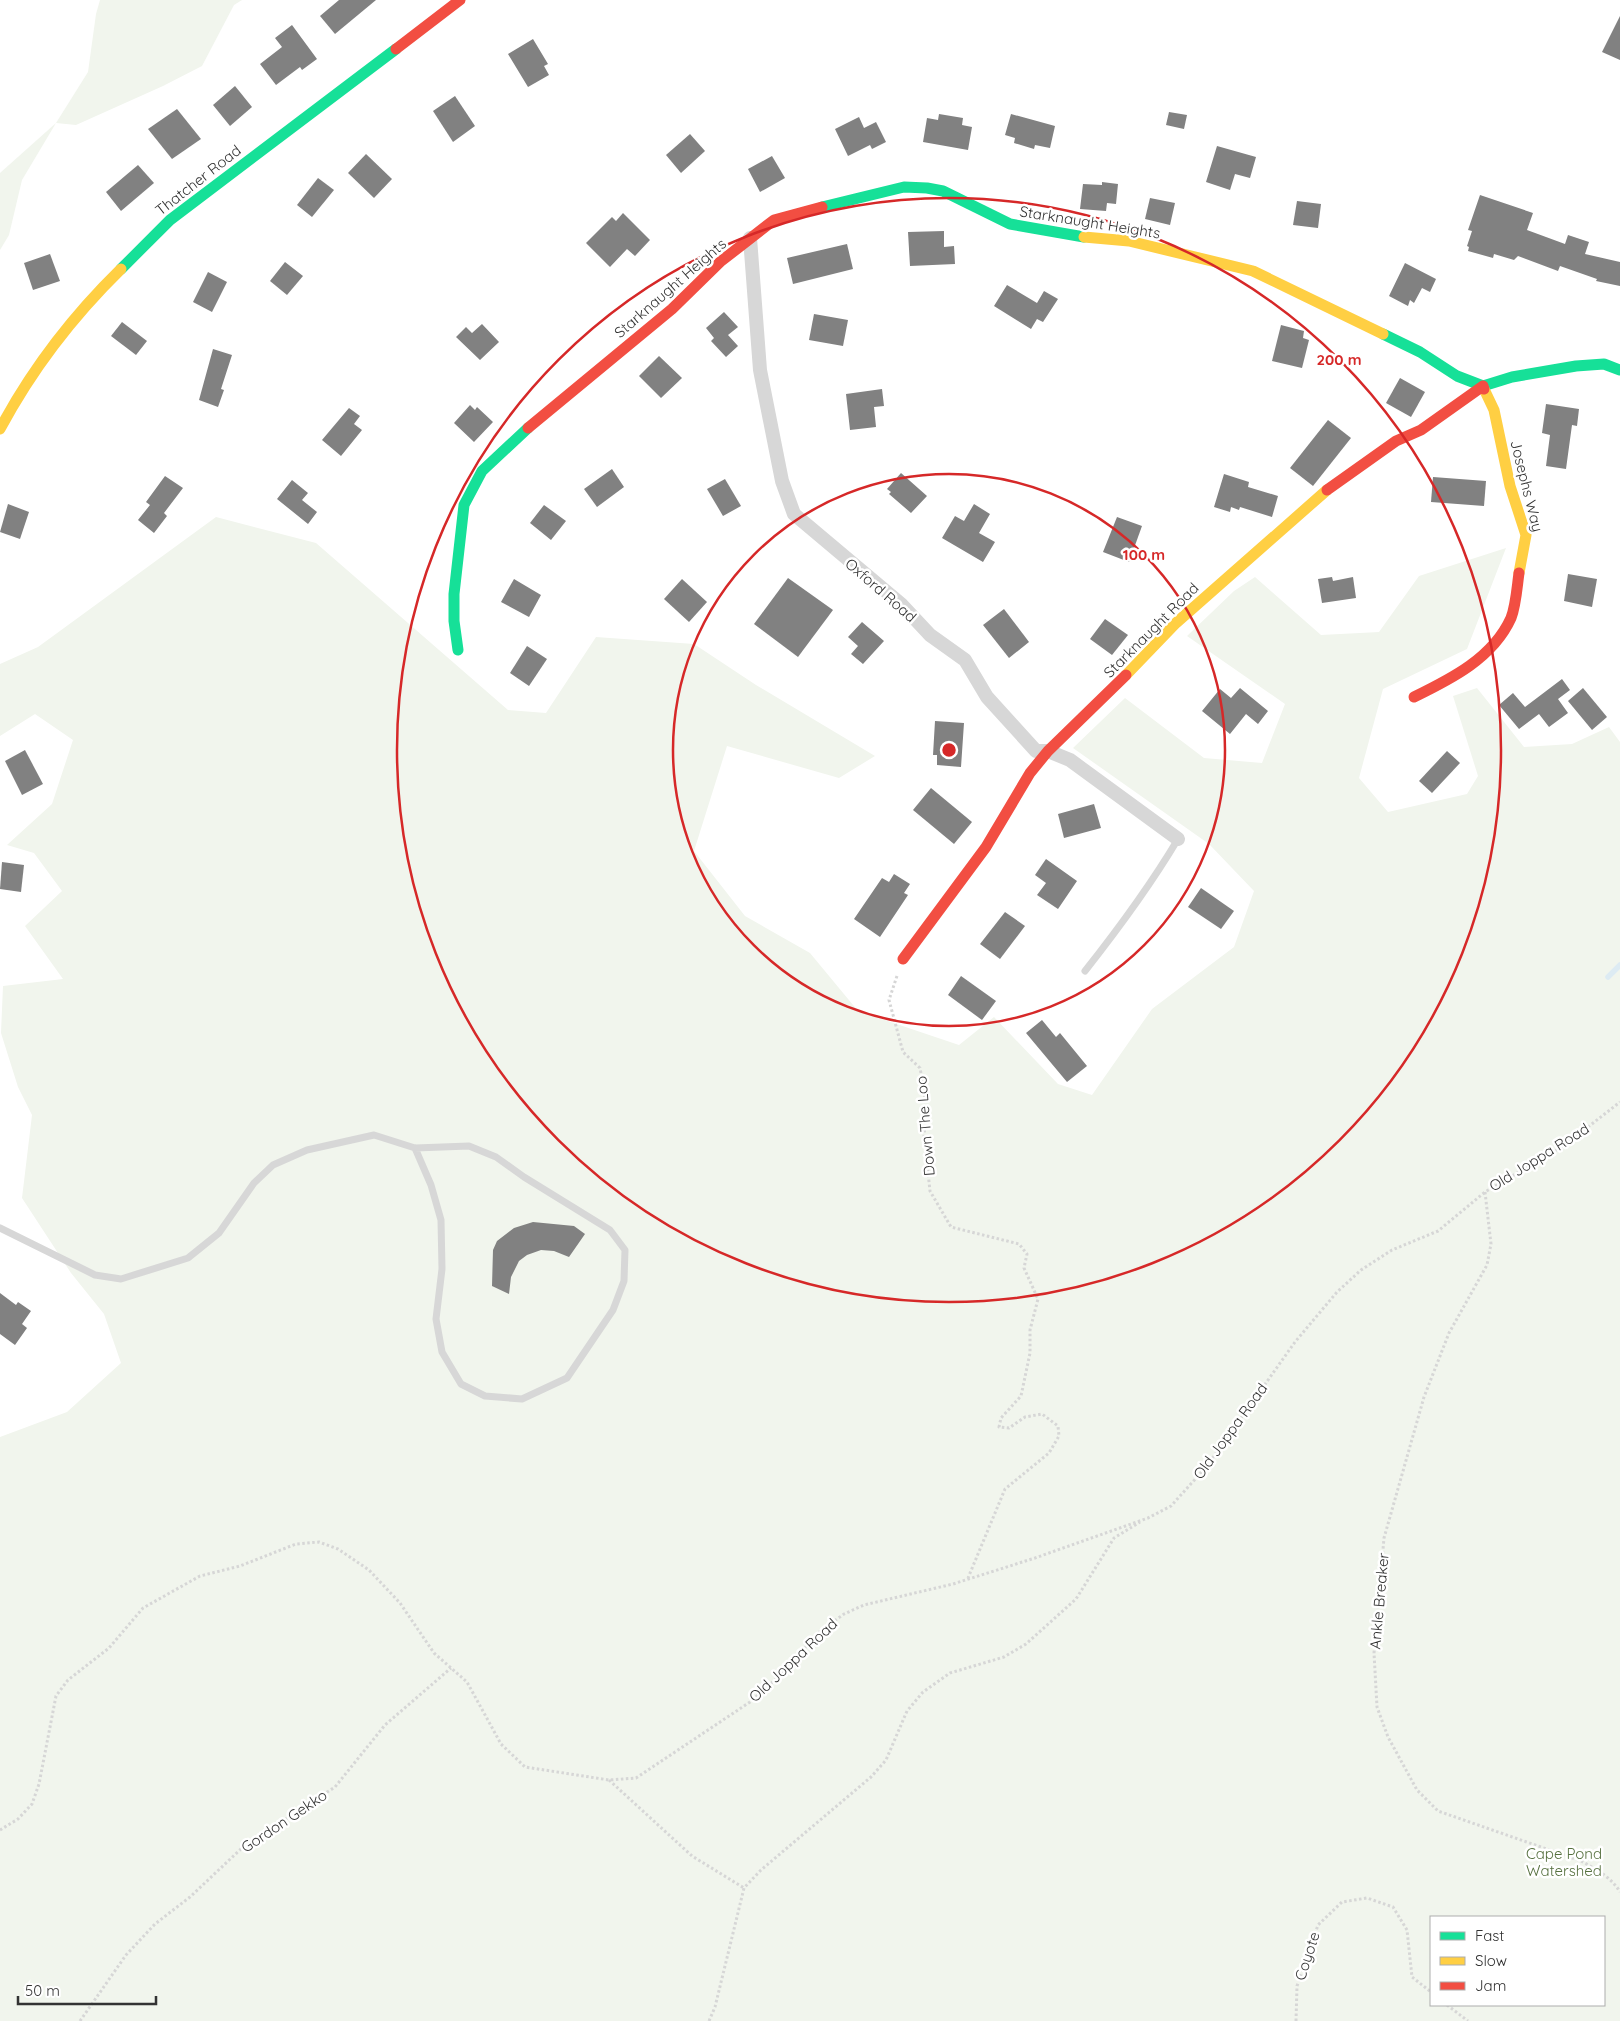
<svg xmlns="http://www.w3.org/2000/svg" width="1620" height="2021" viewBox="0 0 1620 2021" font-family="Quicksand,sans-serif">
<rect width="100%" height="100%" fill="#fff"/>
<g fill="#f1f5ed" fill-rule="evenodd">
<path d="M100,0H242L234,5L202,66L163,86L76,125L56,123L22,180L9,235L0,250V173L56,123L88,72L96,14Z"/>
<path d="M216,517L316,543L508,710L546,713L596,637L694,644L756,685L875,756L839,778L727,746L694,851L745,916L810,953L858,1011L959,1045L994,1017L1058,1084L1092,1095L1152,1009L1234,947L1254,891L1209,844L1073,748L1125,698L1204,758L1262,763L1285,704L1187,636L1234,591L1255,577L1321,635L1379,632L1419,576L1506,548L1467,649L1383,689L1359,778L1388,812L1467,794L1478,776L1453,696L1477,688L1524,747L1572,744L1609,727L1620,742V2021H0V1437L67,1412L121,1363L104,1314L71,1273L22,1198L32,1115L18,1087L1,1033L3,986L63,979L25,926L62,891L34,853L7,845L52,804L73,740L35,714L0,736V664L38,647ZM1431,1917H1604V2005H1431Z"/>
</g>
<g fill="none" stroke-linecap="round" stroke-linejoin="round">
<path stroke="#ddebf3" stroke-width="5.5" d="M1608,977L1620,965"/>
</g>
<g fill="#818181">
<path d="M339,0H376L335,34L320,16Z"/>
<path d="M1620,16V60L1602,52Z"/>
<path d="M292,25L317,59L302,70L300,67L276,85L260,64L282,47L275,38Z"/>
<path d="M533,39L548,64L544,66L549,75L528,87L508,54Z"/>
<path d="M235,86L252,107L230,126L213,105Z"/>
<path d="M455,96L475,126L453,142L433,111Z"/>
<path d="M177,109L201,139L172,159L148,129Z"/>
<path d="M1169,112L1187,115L1184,129L1166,125Z"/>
<path d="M939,114L963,118L962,125L972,127L968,150L923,142L927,118L938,120Z"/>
<path d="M1011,114L1055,126L1050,148L1035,145L1034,149L1014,143L1015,138L1005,135Z"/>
<path d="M859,117L864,128L876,122L886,142L872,149L870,145L848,156L835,129Z"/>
<path d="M690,134L705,151L681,173L666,155Z"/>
<path d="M1217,146L1256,157L1250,178L1235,174L1230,190L1206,182Z"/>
<path d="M366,154L392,179L374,198L348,173Z"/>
<path d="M772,156L785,178L760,192L748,169Z"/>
<path d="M138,165L154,183L121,211L106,192Z"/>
<path d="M318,178L334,190L312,217L297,205Z"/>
<path d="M1102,182L1118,184L1116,204L1107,203L1106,211L1080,209L1083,184L1102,185Z"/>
<path d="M1480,195L1533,213L1527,230L1565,244L1568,235L1589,242L1585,254L1620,262V286L1596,281L1597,279L1560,266L1558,271L1518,256L1514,260L1494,254L1493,258L1468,251L1469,247L1467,246L1472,231L1468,230Z"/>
<path d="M1150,198L1175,203L1170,225L1145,219Z"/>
<path d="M1297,201L1321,204L1318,228L1293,225Z"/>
<path d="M623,213L650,240L635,256L627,249L610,267L586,243L612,217L616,221Z"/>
<path d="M944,231V247L954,246L955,264L910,266L908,232Z"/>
<path d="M847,244L853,269L793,284L787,258Z"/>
<path d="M50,254L60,281L33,290L24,263Z"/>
<path d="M285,262L303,276L287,295L270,281Z"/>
<path d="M1405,263L1436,279L1430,292L1422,288L1414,303L1410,300L1408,306L1389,296Z"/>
<path d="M208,272L227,282L212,312L193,302Z"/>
<path d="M1007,285L1037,303L1044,291L1058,299L1043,322L1037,319L1031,329L994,306Z"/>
<path d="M724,312L738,327L728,335L738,346L726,357L711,341L714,338L706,328Z"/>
<path d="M814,314L848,320L843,346L809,340Z"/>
<path d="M122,322L147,341L136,355L111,336Z"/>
<path d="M482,324L499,342L480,360L456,337L466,327L472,333Z"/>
<path d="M1281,325L1304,331L1303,338L1309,340L1302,368L1272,361Z"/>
<path d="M213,349L232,355L221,389L224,390L218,407L199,400Z"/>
<path d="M659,356L682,378L661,398L639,376Z"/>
<path d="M1400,378L1425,392L1411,417L1386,403Z"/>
<path d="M882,389L884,406L874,407L876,427L850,430L846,394Z"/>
<path d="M1546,404L1579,409L1577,426L1572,425L1566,469L1546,466L1550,435L1542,433Z"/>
<path d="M470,405L475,410L477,407L493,422L474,442L454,423Z"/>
<path d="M349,408L360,416L354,424L362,430L341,456L322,440Z"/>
<path d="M1328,420L1351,438L1313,486L1290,468Z"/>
<path d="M612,469L624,487L597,507L584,489Z"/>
<path d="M901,473L927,496L911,513L889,494L891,492L887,489Z"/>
<path d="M1224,474L1249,482L1248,487L1278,496L1272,517L1240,507L1239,510L1231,507L1230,512L1214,507Z"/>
<path d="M165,476L183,488L164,513L167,516L154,533L138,520L150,505L146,502Z"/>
<path d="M1433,477L1486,481L1484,506L1431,502Z"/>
<path d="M725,479L741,506L723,516L707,489Z"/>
<path d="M292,480L308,493L302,500L317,512L308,524L277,499Z"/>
<path d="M8,504L29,512L20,539L0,532Z"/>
<path d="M974,504L990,514L979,533L995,542L983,562L942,538L955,516L964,521Z"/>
<path d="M544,505L566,521L551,540L530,523Z"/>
<path d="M1117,517L1142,526L1129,562L1103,552Z"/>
<path d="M1568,574L1597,579L1592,607L1564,601Z"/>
<path d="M1332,577L1333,581L1353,577L1356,598L1322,603L1318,579Z"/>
<path d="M788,578L833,610L798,657L754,624Z"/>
<path d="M514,579L541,595L529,617L501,602Z"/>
<path d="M682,579L707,602L689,622L664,599Z"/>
<path d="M1004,609L1029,642L1009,658L983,625Z"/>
<path d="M1105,619L1128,635L1112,655L1090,639Z"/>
<path d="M862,622L884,641L863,664L851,654L858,646L848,637Z"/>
<path d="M527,646L547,659L529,686L510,673Z"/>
<path d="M1562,679L1570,690L1558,699L1568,713L1549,727L1539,714L1519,729L1499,705L1513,693L1525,707Z"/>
<path d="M1240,688L1268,711L1258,724L1246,714L1230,734L1202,711L1220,689L1231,698Z"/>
<path d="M1583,688L1607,717L1592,730L1568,701Z"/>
<path d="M935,721L964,723L961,767L937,765V755H933Z"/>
<path d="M25,750L43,784L22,795L5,761Z"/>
<path d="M1447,751L1460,763L1432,793L1419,781Z"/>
<path d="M931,788L972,822L954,844L913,810Z"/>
<path d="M1094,804L1101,828L1064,838L1058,814Z"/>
<path d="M1046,859L1077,881L1058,909L1037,895L1046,883L1035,875Z"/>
<path d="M2,862L24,865L21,892L0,889Z"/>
<path d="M894,874L910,884L904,893L908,895L880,937L854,919L882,878L889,882Z"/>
<path d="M1201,888L1234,911L1221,929L1188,907Z"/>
<path d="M1005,912L1025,926L1000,959L980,944Z"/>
<path d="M961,976L996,1001L982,1020L948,995Z"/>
<path d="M1042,1020L1056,1037L1060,1033L1087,1066L1067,1082L1026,1033Z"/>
<path d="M533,1222L574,1226L585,1234L569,1257L554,1251L541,1250L527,1255L519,1261L511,1277L509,1294L492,1286L493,1250L497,1241L514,1228Z"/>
<path d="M0,1293L16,1305L18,1302L31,1311L22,1324L27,1328L15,1345L0,1334Z"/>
</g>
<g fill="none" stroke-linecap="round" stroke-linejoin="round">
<g stroke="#d6d6d6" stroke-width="3" stroke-dasharray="2.5 2.5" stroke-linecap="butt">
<path d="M897,976L889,1000L903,1052L920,1068L924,1089L926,1112L924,1136L930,1191L951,1227L1019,1244L1027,1254L1024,1268L1038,1299L1030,1330V1353L1021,1396L1001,1418L999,1427L1009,1428L1025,1417L1042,1414L1058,1426L1059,1436L1049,1453L1005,1489L968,1578"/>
<path d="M1485,1192L1491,1244L1487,1265L1449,1333L1424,1397L1384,1538L1374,1653L1377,1707L1388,1737L1417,1790L1438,1811L1581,1861C1596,1869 1612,1878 1620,1892"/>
<path d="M609,1780L692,1856L744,1888"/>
<path d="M0,1830L18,1819L32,1804L39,1784L56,1696L68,1680L109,1648L143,1608L200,1576L240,1566L296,1544L319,1542L338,1549L369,1570L400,1603L434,1653L467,1682L501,1744L525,1767L609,1780L636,1778L750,1702L783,1673L818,1633L844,1614L864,1605L953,1584L1035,1558L1148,1518L1171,1506L1207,1466L1295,1342L1337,1292L1361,1270L1392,1250L1438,1231L1485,1192L1565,1145L1620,1102"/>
<path d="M1447,2005L1468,2021"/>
<path d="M80,2021L126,1955L155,1924L190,1897L243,1847L335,1787L385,1725L451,1668"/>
<path d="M709,2021L715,2007L744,1888L761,1870L871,1777L886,1760L907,1711L923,1692L950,1673L1004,1657L1026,1644L1076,1599L1114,1538L1140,1522"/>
<path d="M1296,2021L1297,1986L1318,1925L1342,1902L1367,1898L1393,1907L1407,1930L1412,1977L1431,1992"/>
</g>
<g stroke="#d7d7d7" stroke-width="7">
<path d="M1085,971C1119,928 1150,886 1178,839"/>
<path d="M0,1228L95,1275L121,1279L188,1258L219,1233L254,1183L273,1165L307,1150L374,1135L415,1148L469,1146L496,1157L524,1177L610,1230L625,1250L624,1281L613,1310L567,1378L522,1399L485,1396L461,1384L442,1352L436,1319L442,1269L441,1220L431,1185L415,1148"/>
</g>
<path stroke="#d7d7d7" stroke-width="14" d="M750,238L760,370L782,481L794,514L901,604L930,635L965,660L987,697L1036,751H1048L1070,760L1178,839"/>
<g stroke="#16e098" stroke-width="11">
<path d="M822,207L904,187L927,188L943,191L1010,224L1084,237"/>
<path d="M121,269L170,220L396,49"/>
<path d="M1383,334L1420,352L1457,376L1483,386L1512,377L1576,366L1604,364L1620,370"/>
<path d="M458,650L454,621V594L464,505L482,471L528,428"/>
</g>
<g stroke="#ffcf43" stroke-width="11">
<path d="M1084,237L1129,241L1253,271L1383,334"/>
<path d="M1484,389L1494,410L1510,486L1526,535L1519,573"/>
<path d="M0,429C32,369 73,316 121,269"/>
<path d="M1126,675L1176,623L1327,490"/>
</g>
<g stroke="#f24e42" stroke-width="11">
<path d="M396,49L460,0"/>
<path d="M528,428L672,309L720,262L774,220L822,207"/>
<path d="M1327,490L1396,441L1421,430L1483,386L1484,389"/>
<path d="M1414,697C1451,679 1493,658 1511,618C1516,605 1517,587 1519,573"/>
<path d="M903,959L986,847L1030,773L1048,751L1126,675"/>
</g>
</g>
<g fill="none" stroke="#d62828" stroke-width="2.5">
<circle cx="949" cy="750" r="276"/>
<circle cx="949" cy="750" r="552"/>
</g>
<g text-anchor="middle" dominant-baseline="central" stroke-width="5" stroke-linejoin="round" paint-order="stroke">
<g font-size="15" fill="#333" stroke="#fff">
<text transform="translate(198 180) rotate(-38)">Thatcher Road</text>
<text transform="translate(1090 222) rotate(9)">Starknaught Heights</text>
<text transform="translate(670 288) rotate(-41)">Starknaught Heights</text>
<text transform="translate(1527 486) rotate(76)">Josephs Way</text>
<text transform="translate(881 590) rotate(41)">Oxford Road</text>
<text transform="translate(1151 630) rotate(-45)">Starknaught Road</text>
<text transform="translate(925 1126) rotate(-95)">Down The Loo</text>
<text transform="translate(1539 1157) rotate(-32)">Old Joppa Road</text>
<text transform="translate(1230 1431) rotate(-54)">Old Joppa Road</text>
<text transform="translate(1379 1601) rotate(-85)">Ankle Breaker</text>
<text transform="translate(793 1660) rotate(-43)">Old Joppa Road</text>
<text transform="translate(284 1821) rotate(-34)">Gordon Gekko</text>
<text transform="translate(1307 1956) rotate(-72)">Coyote</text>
</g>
<g font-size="15" fill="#56703f" stroke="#fff">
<text x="1564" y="1853">Cape Pond<tspan x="1564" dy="17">Watershed</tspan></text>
</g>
</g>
<circle cx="949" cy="750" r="8" fill="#d62828" stroke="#fff" stroke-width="2.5"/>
<g font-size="15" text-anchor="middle" font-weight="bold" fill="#d62828" stroke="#fff" stroke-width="5" stroke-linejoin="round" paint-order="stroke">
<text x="1339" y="365">200 m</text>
<text x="1144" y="560">100 m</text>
</g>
<rect x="1430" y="1916" width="175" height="90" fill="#ffffff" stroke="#adadad"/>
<rect x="1440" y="1932" width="25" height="8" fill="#16e098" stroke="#adadad"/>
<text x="1475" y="1941" font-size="15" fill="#333333">Fast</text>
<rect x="1440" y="1957" width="25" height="8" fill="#ffcf43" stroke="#adadad"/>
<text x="1475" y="1966" font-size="15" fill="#333333">Slow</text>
<rect x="1440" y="1982" width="25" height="8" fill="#f24e42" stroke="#adadad"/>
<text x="1475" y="1991" font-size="15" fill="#333333">Jam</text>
<path d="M18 1996v8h138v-8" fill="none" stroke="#333333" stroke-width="2.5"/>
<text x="25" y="1996" font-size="15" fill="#333333" stroke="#ffffff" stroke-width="4" paint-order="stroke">50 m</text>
</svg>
